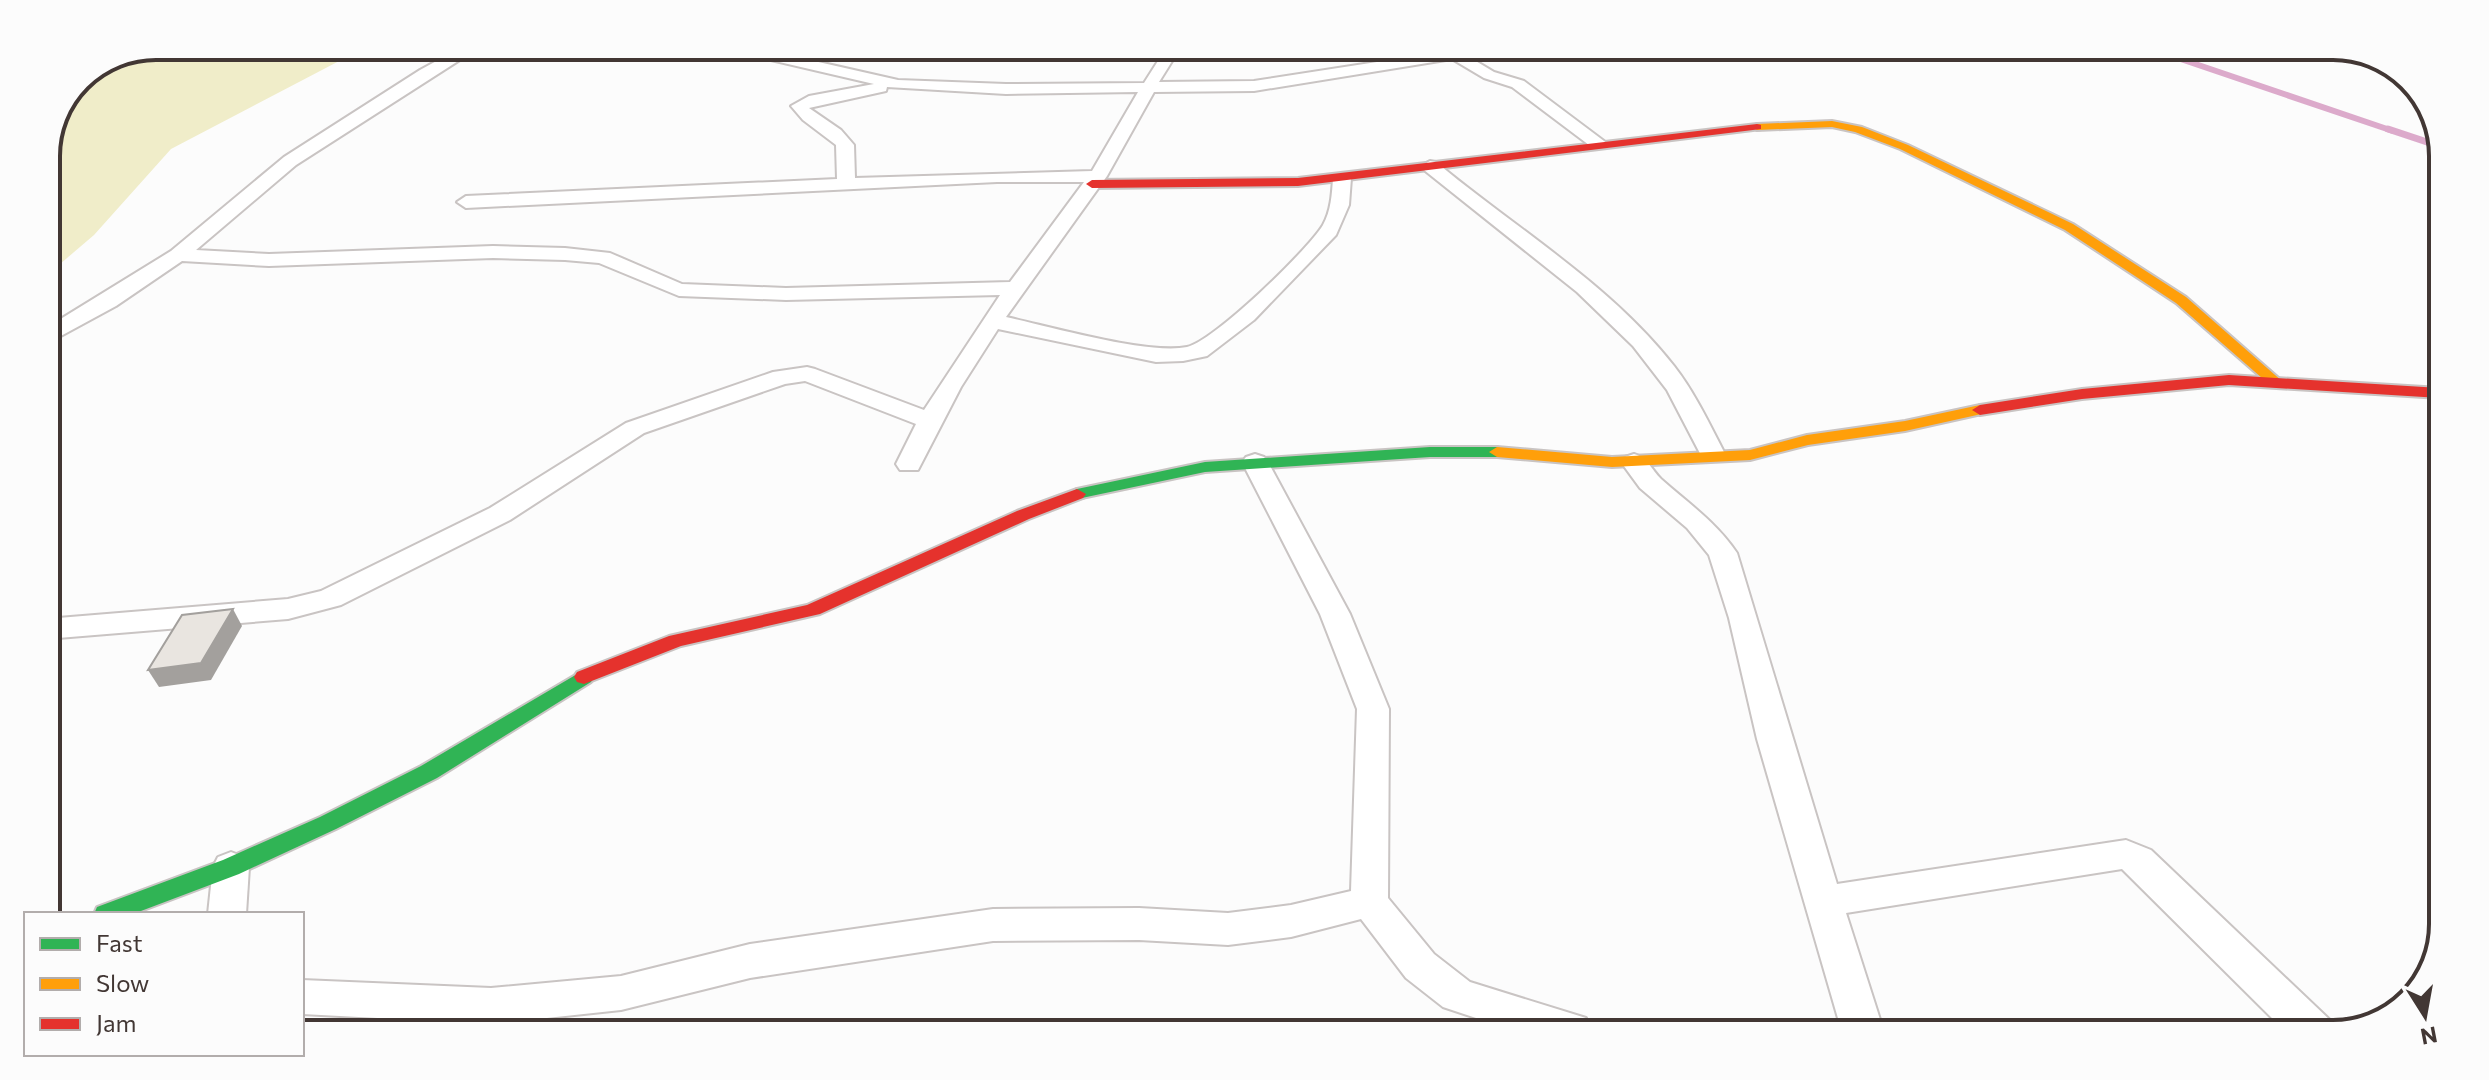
<svg xmlns="http://www.w3.org/2000/svg" width="2489" height="1080" viewBox="0 0 2489 1080" font-family="Commissioner,sans-serif">
<rect width="100%" height="100%" fill="#fcfcfc"/>
<path fill="#f0edc9" d="M156,46L366,47L171,149L94,235L46,276V149L77,82L126,67L128,58Z"/>
<g fill="none" stroke-linecap="round" stroke-linejoin="round">
<path stroke="#dcaacb" stroke-width="6" d="M2163,53L2393,131"/>
<path stroke="#dcaacb" stroke-width="7" d="M2388,129L2442,147"/>
<g stroke="#c9c4c3" stroke-width="4">
<g id="street">
<path d="M462,47H480L296,165L196,250L269,254L493,246L565,248L610,253L682,284L786,288L1010,282L1084,182H997L466,208L457,202L466,196L837,179L836,145L803,120L791,106L809,96L874,84L736,52L729,48H757L898,80L1006,84L1144,83L1165,50H1179L1159,82L1254,81L1448,51H1484L1469,57L1494,72L1524,81L1608,144L1605,148H1593L1512,87L1484,78L1452,59L1254,91L1154,92L1107,176L1006,317C1048,326 1148,355 1187,347C1213,342 1308,250 1323,225C1331,211 1332,194 1333,178L1342,173L1348,174L1351,178L1349,205L1336,235L1254,320L1207,356L1183,361L1156,362L998,329L961,387L918,470H900L896,464L916,424L805,381L785,384L644,433L510,520L341,605L288,619L46,639V619L288,599L321,591L490,508L626,423L773,372L807,367L815,369L924,410L1000,295L786,300L679,296L599,263L565,260L493,258L269,266L182,261L116,306L46,344V328L171,251L284,157L420,70ZM887,87L1006,94L1138,92L1092,171L855,178L854,145L841,130L809,108L886,91Z"/>
<path d="M1430,161L1436,162C1516,229 1609,283 1674,366C1695,393 1710,425 1726,456L1722,461H1704L1667,390L1633,346L1577,292L1424,170L1421,166Z"/>
<path d="M1255,454L1264,457L1268,462L1350,614L1389,709L1388,898L1434,954L1470,982L1586,1018L1591,1031H1515L1443,1007L1406,978L1361,919L1291,937L1228,945L1139,940L993,941L750,978L621,1010L491,1024L302,1014V980L491,988L621,976L750,944L993,909L1139,908L1228,913L1291,905L1351,891L1357,709L1320,614L1242,462L1246,457Z"/>
<path d="M1634,454C1648,458 1651,469 1661,479C1688,503 1716,522 1737,553L1837,884L2126,840L2151,850L2331,1021L2336,1033L2288,1034L2122,869L1846,913L1884,1032H1842L1757,739L1729,618L1709,555L1687,528L1640,488L1621,462L1625,457Z"/>
<path d="M231,852L244,857L249,867L246,914H208L213,867L218,857Z"/>
</g>
</g>
<g stroke="#c9c4c3" stroke-width="4">
<g id="fast">
<path d="M1430,447H1497L1505,452L1497,457H1430L1205,472L1077,499L1068,494L1077,489L1205,462Z"/>
<path d="M584,670L591,672L594,677L591,682L437,778L336,829L239,874L133,914H94L97,907L223,860L320,817L421,766Z"/>
</g>
</g>
<g stroke="#c9c4c3" stroke-width="4">
<g id="slow">
<path d="M1832,121L1862,127L1908,145L2073,224L2186,297L2283,382L2275,387L2270,385L2176,303L2065,230L1900,149L1855,132L1832,127L1757,130L1752,127L1757,124Z"/>
<path d="M1980,405L1986,407L1988,410L1986,413L1905,431L1808,445L1750,460L1612,467L1497,457L1489,452L1497,447L1612,457L1750,450L1807,435L1905,421Z"/>
</g>
</g>
<g stroke="#c9c4c3" stroke-width="4">
<g id="jam">
<path d="M1757,124L1761,125V129L1298,186L1092,188L1086,184L1092,180L1298,178Z"/>
<path d="M2229,375L2440,388V398L2229,385L2082,399L1980,415L1972,410L1980,405L2082,389Z"/>
<path d="M1077,489L1086,494L1083,498L1029,519L820,614L681,646L584,684L577,682L574,677L577,672L669,636L807,605L1017,511Z"/>
</g>
</g>
<use href="#street" fill="#fff" fill-rule="evenodd"/>
<use href="#fast" fill="#30b455" fill-rule="evenodd"/>
<use href="#slow" fill="#ff9f0a" fill-rule="evenodd"/>
<use href="#jam" fill="#e5322d" fill-rule="evenodd"/>
</g>
<path fill="#a3a09d" d="M233,609L242,626L211,680L159,687L148,670Z"/>
<path fill="#e9e5e0" stroke="#a3a09d" stroke-width="2" d="M233,609L201,663L148,670L182,615Z"/>
<path d="M0 0H2489V1080H0ZM156 60H2333A96 96 0 0 1 2429 156V924A96 96 0 0 1 2333 1020H156A96 96 0 0 1 60 924V156A96 96 0 0 1 156 60Z" fill="#fcfcfc" fill-rule="evenodd"/>
<path fill="none" stroke="#423734" stroke-width="4" d="M156 60H2333A96 96 0 0 1 2429 156V924A96 96 0 0 1 2333 1020H156A96 96 0 0 1 60 924V156A96 96 0 0 1 156 60Z"/>
<rect x="24" y="912" width="280" height="144" fill="#fcfcfc" stroke="#b2adac" stroke-width="2"/>
<rect x="40" y="938" width="40" height="12" fill="#30b455" stroke="#b2adac" stroke-width="2"/>
<text x="96" y="952" font-size="24" fill="#423734">Fast</text>
<rect x="40" y="978" width="40" height="12" fill="#ff9f0a" stroke="#b2adac" stroke-width="2"/>
<text x="96" y="992" font-size="24" fill="#423734">Slow</text>
<rect x="40" y="1018" width="40" height="12" fill="#e5322d" stroke="#b2adac" stroke-width="2"/>
<text x="96" y="1032" font-size="24" fill="#423734">Jam</text>
<g transform="translate(2425 1016) rotate(169)" stroke="#fcfcfc" stroke-width="6" paint-order="stroke">
<path d="M0-6L14 30L0 20L-14 30Z" fill="#423734"/>
<text y="-12" font-size="22" font-weight="bold" text-anchor="middle" fill="#423734">N</text>
</g>
</svg>
